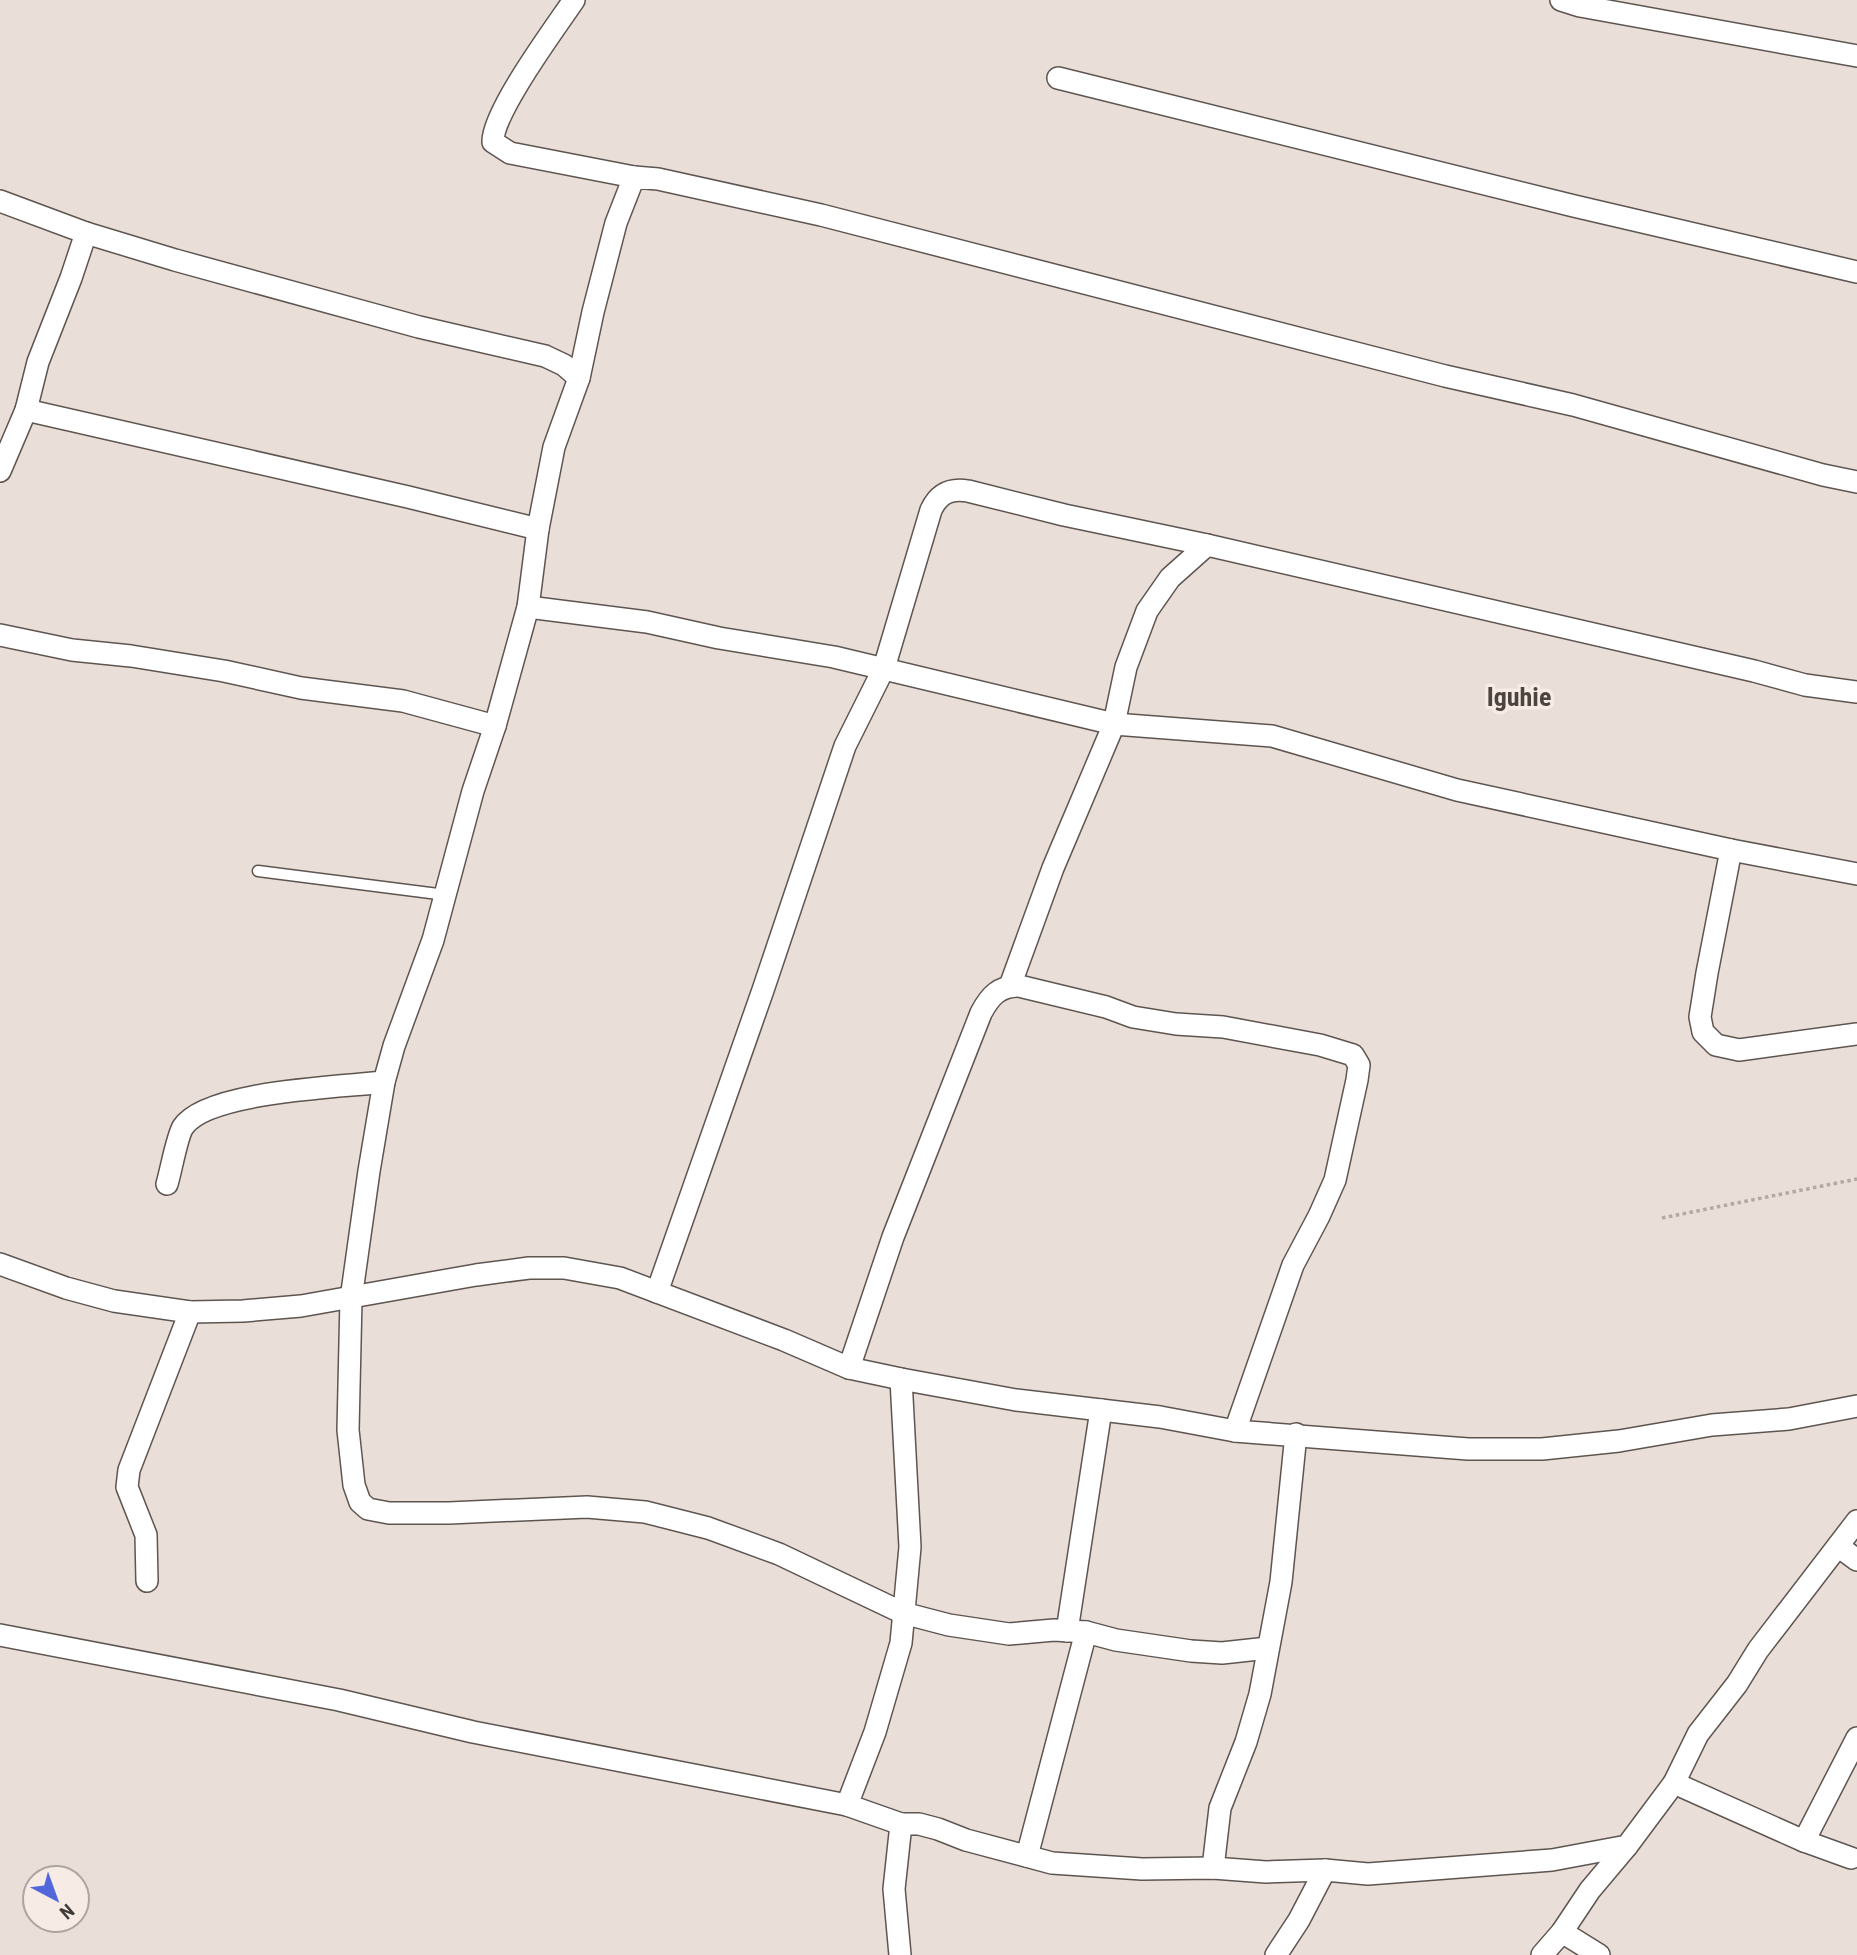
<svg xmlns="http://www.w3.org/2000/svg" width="1857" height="1955" viewBox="0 0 1857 1955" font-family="'Roboto Condensed',sans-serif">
<rect width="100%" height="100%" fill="#e9ded8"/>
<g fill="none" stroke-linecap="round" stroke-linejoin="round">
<g stroke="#5e5550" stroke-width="13">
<path id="service" d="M258,871L446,895"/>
</g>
<g stroke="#5e5550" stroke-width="24">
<g id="minor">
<path d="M574,0C555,28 492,113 493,142L510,153L634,177"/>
<path d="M1561,0L1580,6L1857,56"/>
<path d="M1058,78L1574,206L1857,272"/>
<path d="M0,201L86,233L175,260L419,327L545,356L564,365L579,378"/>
<path d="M26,410L408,497L538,529"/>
<path d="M0,471L26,410L38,362L71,278L86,233"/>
<path d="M528,607L647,622L719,638L834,657L1114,724L1272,736L1457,790L1731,850L1857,874"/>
<path d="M0,635L72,650L131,656L224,671L301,688L403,701L495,726"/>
<path d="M1731,850L1707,973L1700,1017L1703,1032L1716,1045L1739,1050L1857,1034"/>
<path d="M1010,986L1053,868L1114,724L1126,667L1147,611L1170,578L1207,545"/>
<path d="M167,1184C171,1171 177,1136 183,1127C206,1091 342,1087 384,1082"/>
<path d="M0,1264L66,1288L114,1301L190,1312L243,1311L301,1306L476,1275L529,1268H564L620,1278L784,1340L849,1368L901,1379L1016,1400L1160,1417L1235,1431L1468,1449H1542L1619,1441L1712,1425L1789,1419L1857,1406"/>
<path d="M657,1292L763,990L845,746L884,668L931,510C939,493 950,488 968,491L1064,515L1207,545L1754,671L1805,685L1857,692"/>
<path d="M849,1368L893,1237L981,1013C990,996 999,986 1019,986L1106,1007L1133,1017L1176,1024L1223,1027L1320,1045L1353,1055L1359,1065L1357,1080L1335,1180L1319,1216L1293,1265L1235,1431"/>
<path d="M1838,1546L1857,1560"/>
<path d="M147,1581L146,1535L127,1487L129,1470L190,1312"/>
<path d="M1067,1631L1101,1410"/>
<path d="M0,1635L339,1700L473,1732L847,1805"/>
<path d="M1268,1648L1222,1653L1191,1651L1116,1640L1086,1632L1054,1630L1009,1634L949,1625L903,1613L779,1554L708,1528L645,1512L587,1507L449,1513H389L368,1509L360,1502L354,1485L348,1430L351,1299L369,1171L384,1082L394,1046L433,940L473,791L495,726L528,607L538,529L554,447L579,378L593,312L616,223L634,177L658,179L821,215L1445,376L1573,405L1823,475L1857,482"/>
<path d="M1674,1783L1804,1841L1851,1858"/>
<path d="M901,1824H919L938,1829L966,1840L1052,1863L1142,1869L1213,1868L1266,1872L1325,1870L1368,1874L1552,1860L1627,1846L1674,1783L1698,1734L1737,1684L1758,1650L1857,1521"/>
<path d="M1804,1841L1857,1738"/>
<path d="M1027,1856L1086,1632"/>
<path d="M1213,1868L1220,1808L1246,1742L1260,1694L1281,1582L1296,1434"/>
<path d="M1562,1932L1599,1955"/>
<path d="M900,1955L894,1889L901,1824L847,1805L875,1732L901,1643L910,1547L901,1379"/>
<path d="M1276,1955L1299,1920L1325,1870"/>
<path d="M1542,1955L1562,1932L1590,1890L1627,1846"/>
</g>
</g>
<path stroke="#b2a9a4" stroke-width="3.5" stroke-dasharray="3.5 3.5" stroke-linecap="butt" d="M1662,1218L1857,1179"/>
<use href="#service" stroke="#fff" stroke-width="10"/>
<use href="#minor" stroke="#fff" stroke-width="21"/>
</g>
<g text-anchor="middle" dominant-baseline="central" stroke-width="7" stroke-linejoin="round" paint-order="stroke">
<g font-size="26" font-weight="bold" fill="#4d443f" stroke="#f6ebe5">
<text x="1519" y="697">Iguhie</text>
</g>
</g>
<g transform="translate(56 1899) rotate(139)"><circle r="33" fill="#f6ebe5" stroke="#ada5a0" stroke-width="2"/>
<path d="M0-5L12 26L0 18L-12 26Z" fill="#5367dd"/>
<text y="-10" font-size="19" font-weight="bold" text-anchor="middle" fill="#3f3b38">N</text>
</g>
</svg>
